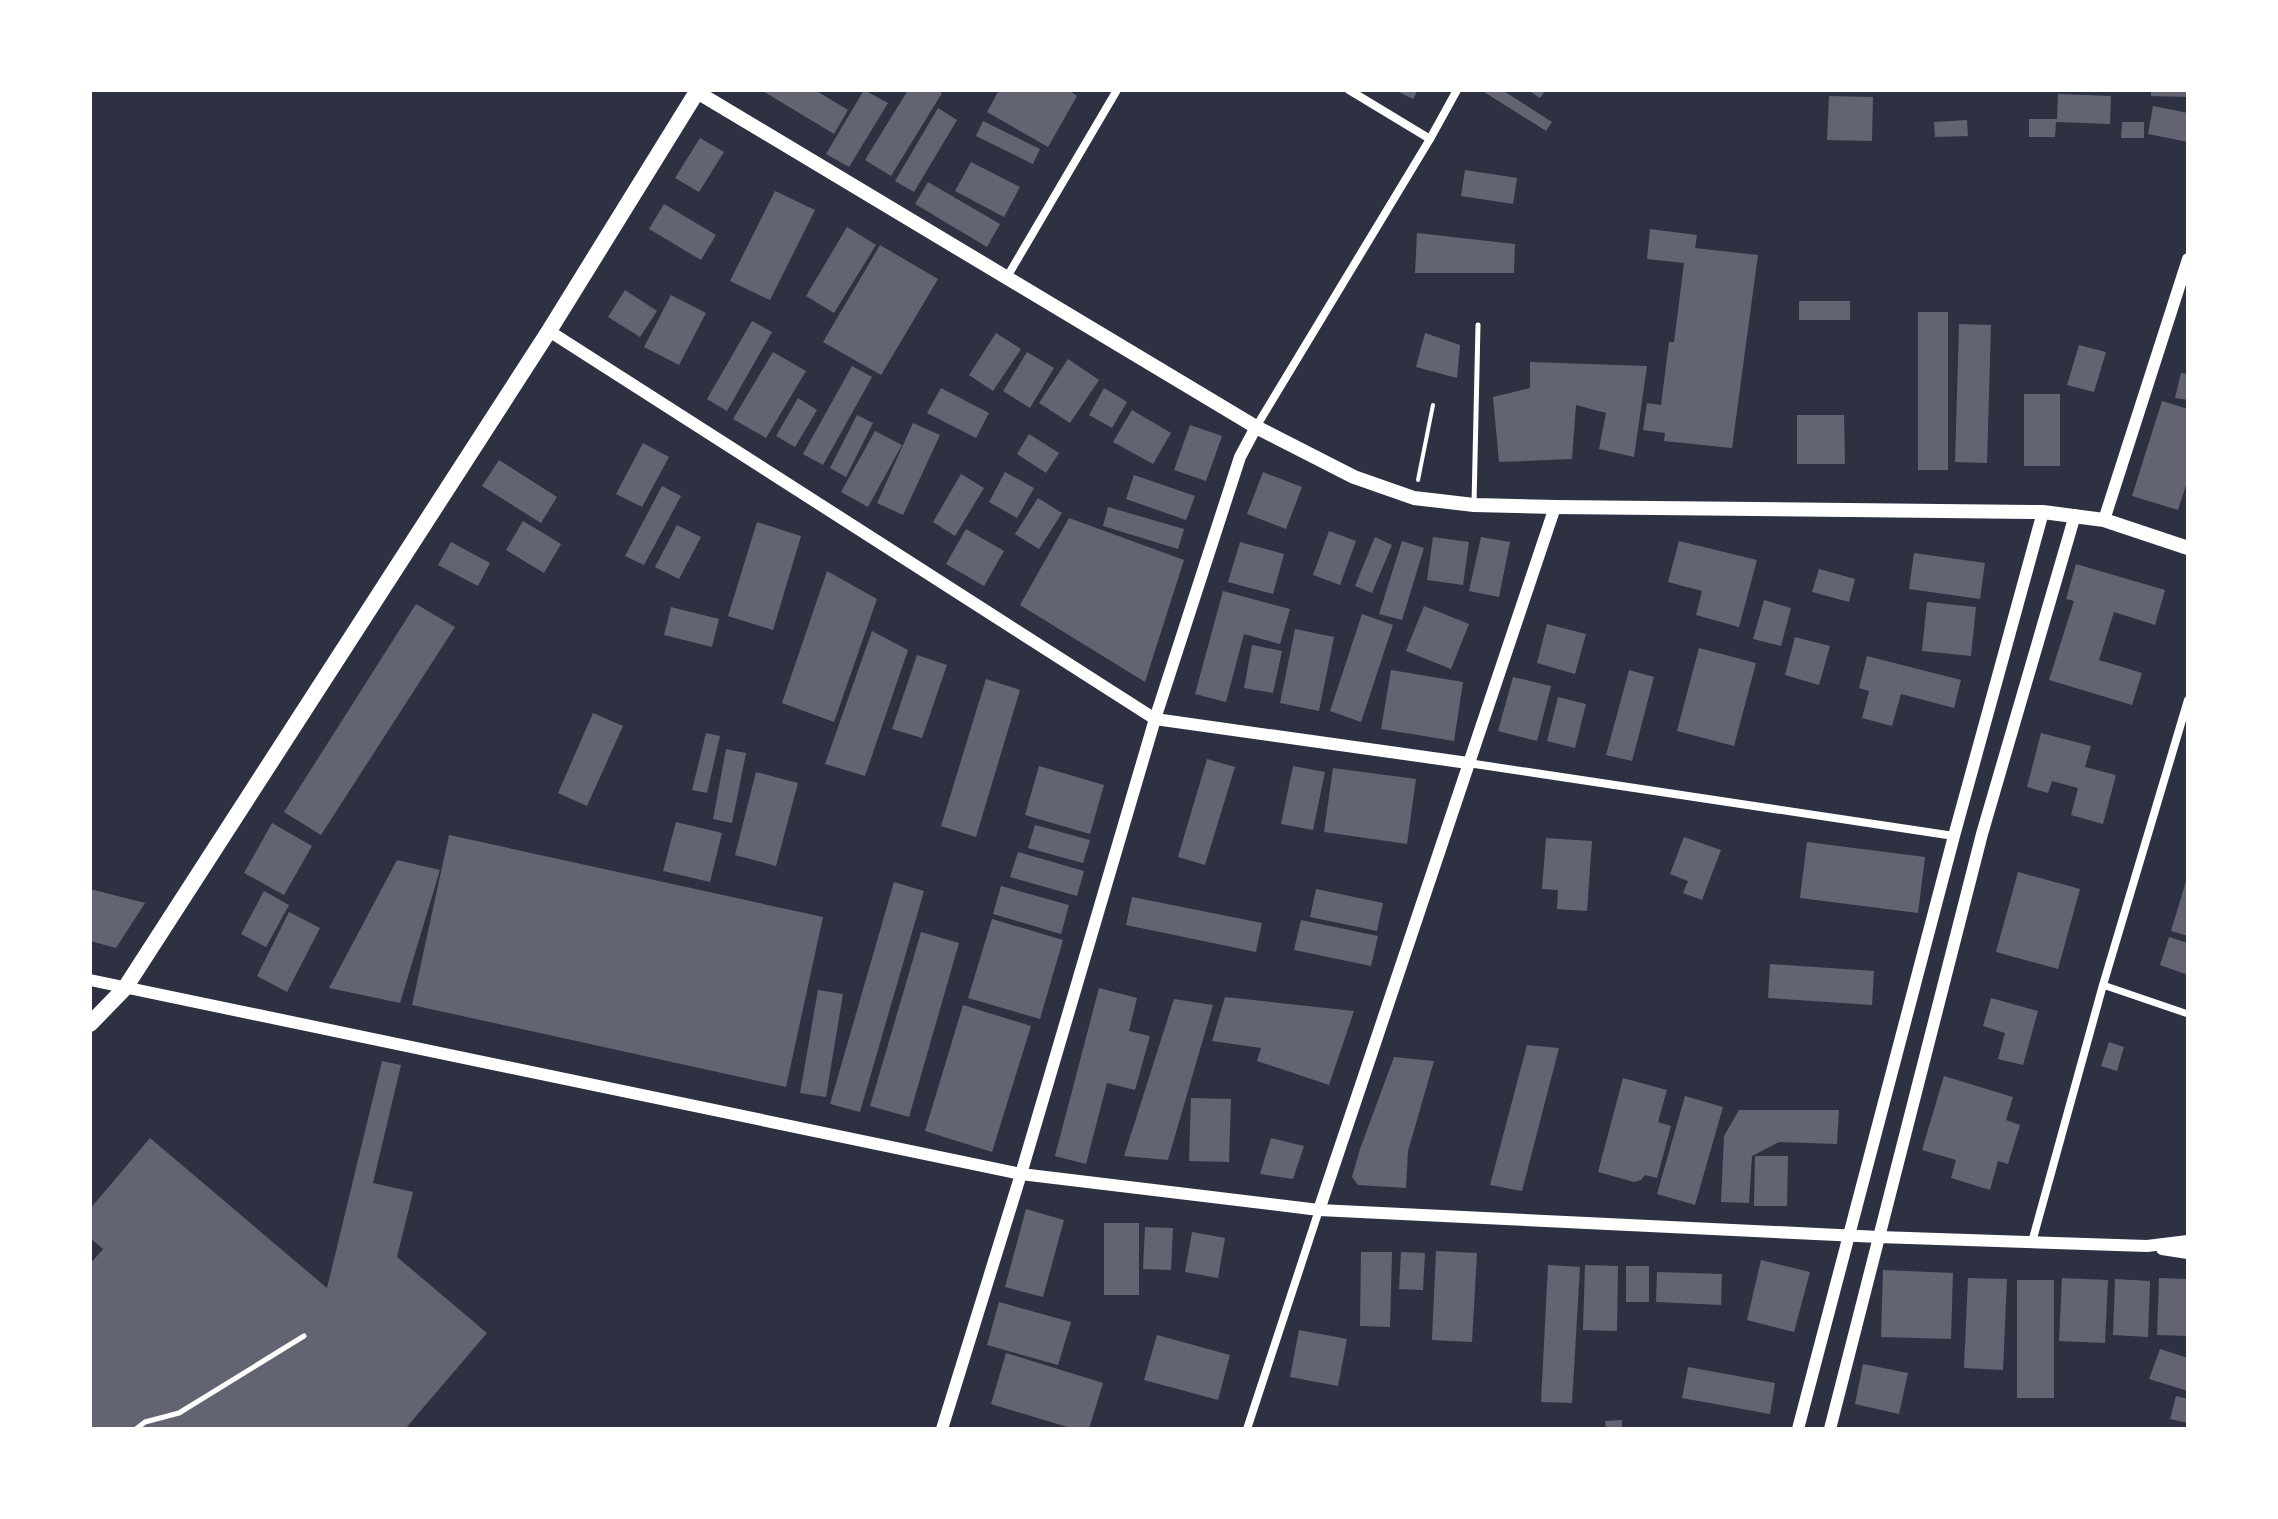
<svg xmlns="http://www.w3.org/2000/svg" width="2278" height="1519" viewBox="0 0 2278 1519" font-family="'Exo 2',sans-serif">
<rect width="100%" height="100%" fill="#2d3142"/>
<g fill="#626471">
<path d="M761,90H815L848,110L834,134Z"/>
<path d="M864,90L888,103L849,167L826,154Z"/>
<path d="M908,90H937L942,93L891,176L865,160Z"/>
<path d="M999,90H1068L1077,96L1048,147L987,112Z"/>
<path d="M1395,90H1418L1413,99Z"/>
<path d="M1481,90H1502L1552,122L1546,131Z"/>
<path d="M1528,90H1546L1540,98Z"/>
<path d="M2151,90H2188V97L2151,96Z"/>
<path d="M2058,94L2111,96L2110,124L2056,122L2055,137H2029V119H2057Z"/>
<path d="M1829,96L1873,97L1872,141L1827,140Z"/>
<path d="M2153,106L2188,113V142L2148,134Z"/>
<path d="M938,108L957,120L914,192L895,181Z"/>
<path d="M1967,120L1968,136L1935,137L1934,122Z"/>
<path d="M983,121L1040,149L1033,164L976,136Z"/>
<path d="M2122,122H2144V138H2121Z"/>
<path d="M700,138L724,152L699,192L675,178Z"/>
<path d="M971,162L1020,187L1004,217L955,191Z"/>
<path d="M1465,170L1517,178L1513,204L1461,196Z"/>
<path d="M928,182L1000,224L987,247L915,204Z"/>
<path d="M775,191L815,210L770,300L730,281Z"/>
<path d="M664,204L716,235L701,260L649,229Z"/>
<path d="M847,227L876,245L834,313L806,296Z"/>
<path d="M1650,229L1697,235L1695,248L1758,255L1732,448L1664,441L1665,433L1643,430L1647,403L1661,405L1669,342H1674L1684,263L1647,259Z"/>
<path d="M1417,233L1515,244L1514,273H1415Z"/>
<path d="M880,245L938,279L881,375L823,342Z"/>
<path d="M625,290L657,311L640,337L608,317Z"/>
<path d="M671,295L706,313L679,365L644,347Z"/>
<rect x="1799" y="301" width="51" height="19"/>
<rect x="1918" y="312" width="30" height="158"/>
<path d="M752,321L772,332L727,411L707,399Z"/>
<path d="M1959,324L1991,325L1987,463L1955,462Z"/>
<path d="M996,333L1021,349L993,391L969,375Z"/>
<path d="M1425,333L1460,345L1457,378L1416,367Z"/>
<path d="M2079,345L2106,352L2094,392L2067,385Z"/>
<path d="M773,352L806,371L766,438L733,419Z"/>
<path d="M1027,352L1054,368L1030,408L1003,391Z"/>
<path d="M1068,359L1099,380L1070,423L1039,403Z"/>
<path d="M1530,362L1647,366L1634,457L1599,449L1606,413L1576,405L1572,459L1499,462L1493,397L1530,388Z"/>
<path d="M852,366L872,377L823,465L803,454Z"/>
<path d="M2181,373L2188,374V400L2175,398Z"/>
<path d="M941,388L989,413L976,438L927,413Z"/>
<path d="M1104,388L1127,402L1112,428L1089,415Z"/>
<rect x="2024" y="394" width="36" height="72"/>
<path d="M798,398L817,410L795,447L776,436Z"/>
<path d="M2162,401L2188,409V479L2178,510L2132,496Z"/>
<path d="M1132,410L1171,433L1153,464L1113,442Z"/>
<path d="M857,415L873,423L846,477L830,468Z"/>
<path d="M1797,415H1844L1845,464H1797Z"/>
<path d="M913,423L940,435L903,515L877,503Z"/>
<path d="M1190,425L1222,436L1206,481L1174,470Z"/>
<path d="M875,431L902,445L868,507L841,492Z"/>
<path d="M1029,434L1059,453L1046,473L1017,454Z"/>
<path d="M643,443L669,457L642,507L616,494Z"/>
<path d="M499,460L557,497L541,523L482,486Z"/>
<path d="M1005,472L1034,488L1017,518L989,502Z"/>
<path d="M1263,472L1302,487L1286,529L1247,514Z"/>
<path d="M961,474L984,488L955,536L933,522Z"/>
<path d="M1134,475L1195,496L1186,520L1126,499Z"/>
<path d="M662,486L681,496L644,565L625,556Z"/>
<path d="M1038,498L1062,513L1039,549L1015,534Z"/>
<path d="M1108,507L1184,529L1178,549L1103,526Z"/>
<path d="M1069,518L1184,560L1145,682L1020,605Z"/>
<path d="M523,521L561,544L544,573L506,550Z"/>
<path d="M757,522L801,536L773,630L728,616Z"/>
<path d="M677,525L701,537L679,579L655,567Z"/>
<path d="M966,529L1004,551L984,586L946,564Z"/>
<path d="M1329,531L1356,541L1340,585L1313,575Z"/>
<path d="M1375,537L1392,545L1372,593L1355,586Z"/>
<path d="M1433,537L1469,542L1463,585L1427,580Z"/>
<path d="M1481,537L1510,542L1499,597L1469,591Z"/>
<path d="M1402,541L1424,548L1402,620L1379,614Z"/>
<path d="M1679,541L1757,560L1739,627L1696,615L1702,591L1668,582Z"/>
<path d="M451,542L490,563L478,586L438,565Z"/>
<path d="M1240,542L1284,554L1273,594L1228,582Z"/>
<path d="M1914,553L1985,563L1980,599L1909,589Z"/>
<path d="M2076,564L2165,590L2155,625L2114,612L2099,660L2142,673L2132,705L2049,680L2074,601L2066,599Z"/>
<path d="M1819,569L1855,579L1849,602L1812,592Z"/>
<path d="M827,571L877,599L834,722L782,703Z"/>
<path d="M1223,591L1290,609L1280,644L1244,634L1226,702L1195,694Z"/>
<path d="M1764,600L1791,608L1781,646L1753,639Z"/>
<path d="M1927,602L1976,607L1971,656L1922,651Z"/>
<path d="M416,604L455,627L321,835L284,812Z"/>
<path d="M1424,606L1469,624L1451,669L1406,651Z"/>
<path d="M671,607L719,619L712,647L664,635Z"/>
<path d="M1362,614L1393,625L1361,722L1330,711Z"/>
<path d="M1547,624L1586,634L1575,674L1537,663Z"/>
<path d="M1295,629L1334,637L1319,711L1280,703Z"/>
<path d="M872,631L908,650L865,776L825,764Z"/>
<path d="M1795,637L1830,646L1819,685L1785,675Z"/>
<path d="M1252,645L1282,651L1273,693L1244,688Z"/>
<path d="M1699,648L1756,663L1734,746L1677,731Z"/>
<path d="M917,655L947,665L922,738L892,729Z"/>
<path d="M1867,656L1961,680L1954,708L1901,694L1892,726L1862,718L1869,691L1859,688Z"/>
<path d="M1391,670L1463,682L1454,741L1381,729Z"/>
<path d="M1629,670L1654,677L1632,761L1606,755Z"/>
<path d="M1513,677L1551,686L1537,741L1498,731Z"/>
<path d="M986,679L1020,690L976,837L941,826Z"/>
<path d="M1558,697L1586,704L1575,748L1547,741Z"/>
<path d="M593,713L623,726L587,806L558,793Z"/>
<path d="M706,733L720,736L707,793L692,790Z"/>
<path d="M2041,733L2091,746L2085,767L2116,775L2103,824L2071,815L2078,788L2052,781L2048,793L2027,787Z"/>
<path d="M726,749L746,753L732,823L713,819Z"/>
<path d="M1207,759L1235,767L1205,865L1178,857Z"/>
<path d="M1039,766L1104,785L1090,834L1025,815Z"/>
<path d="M1293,766L1325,772L1313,830L1281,824Z"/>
<path d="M1333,768L1416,779L1407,844L1324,832Z"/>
<path d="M756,772L798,783L776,866L735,855Z"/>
<path d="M676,822L722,833L710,882L663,871Z"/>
<path d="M272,823L312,846L284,895L244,873Z"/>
<path d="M1035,825L1090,840L1083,863L1028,848Z"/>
<path d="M449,835L823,917L786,1087L412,1005Z"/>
<path d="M1684,837L1721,850L1702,900L1683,893L1688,881L1670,874Z"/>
<path d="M1546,838L1592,841L1587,911L1557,909L1558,890L1542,889Z"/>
<path d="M1807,842L1925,857L1918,913L1800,898Z"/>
<path d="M1018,852L1084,871L1077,896L1010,877Z"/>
<path d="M397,860L440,870L400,1003L329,988Z"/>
<path d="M2018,872L2080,889L2058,969L1996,952Z"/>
<path d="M2187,878H2188V936L2171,931Z"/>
<path d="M894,882L924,891L860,1112L830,1104Z"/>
<path d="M1001,886L1069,905L1061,934L993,914Z"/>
<path d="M90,889L145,903L116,948L90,941Z"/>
<path d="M1316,889L1383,903L1377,931L1310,917Z"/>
<path d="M264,891L289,905L266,947L241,934Z"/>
<path d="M1132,897L1262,923L1256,952L1126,925Z"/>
<path d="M289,912L320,928L287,992L257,976Z"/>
<path d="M992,919L1063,940L1040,1019L968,998Z"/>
<path d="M1301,920L1378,936L1371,966L1294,950Z"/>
<path d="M921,932L959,943L909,1117L870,1106Z"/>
<path d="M2169,937L2188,943V975L2160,965Z"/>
<path d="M1770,964L1874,971L1872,1005L1768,998Z"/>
<path d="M1099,988L1137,998L1129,1031L1150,1036L1135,1090L1107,1083L1086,1164L1055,1156Z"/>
<path d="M818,990L843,994L826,1097L800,1093Z"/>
<path d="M1225,997L1354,1011L1329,1085L1257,1061L1261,1048L1212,1041Z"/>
<path d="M1991,998L2038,1011L2023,1065L1998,1059L2005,1033L1983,1026Z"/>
<path d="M1174,999L1213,1005L1168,1160L1124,1156Z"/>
<path d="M963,1005L1031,1026L992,1152L925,1131Z"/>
<path d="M2109,1042L2124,1047L2117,1071L2101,1066Z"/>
<path d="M1527,1045L1559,1048L1522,1191L1490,1185Z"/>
<path d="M1394,1057L1434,1061L1408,1151L1406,1188L1358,1185L1352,1177L1360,1149Z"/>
<path d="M382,1061L401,1065L373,1183L413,1192L397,1257L487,1333L405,1429H91L90,1264L103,1249L90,1238V1209L150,1138L327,1288Z"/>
<path d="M1944,1076L2013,1097L2006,1120L2020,1125L2008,1164L1998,1161L1990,1190L1951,1178L1956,1160L1922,1150Z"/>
<path d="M1623,1078L1667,1090L1658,1122L1671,1126L1657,1178L1645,1175L1641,1180L1634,1182L1598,1172Z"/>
<path d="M1685,1096L1723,1107L1695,1205L1657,1194Z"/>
<path d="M1191,1098L1231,1099L1229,1162L1189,1161Z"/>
<path d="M1739,1110H1839L1837,1144L1779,1142L1752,1156L1749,1203L1721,1202L1724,1136Z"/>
<path d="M1271,1138L1304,1146L1293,1179L1260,1174Z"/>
<path d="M1755,1156H1788L1787,1206H1754Z"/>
<path d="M1026,1209L1064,1220L1043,1297L1005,1287Z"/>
<rect x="1104" y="1223" width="35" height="72"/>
<path d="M1145,1227L1173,1228L1171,1270L1143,1269Z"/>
<path d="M1192,1232L1225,1238L1218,1278L1185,1272Z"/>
<path d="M1436,1251L1477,1253L1472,1342L1432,1340Z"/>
<path d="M1361,1252H1392L1390,1327L1360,1326Z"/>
<path d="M1401,1252L1425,1253L1423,1290L1399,1289Z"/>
<path d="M1761,1260L1810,1272L1794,1332L1747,1320Z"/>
<path d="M1548,1265L1580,1267L1572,1403L1541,1402Z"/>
<path d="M1585,1265L1618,1266L1617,1331L1583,1330Z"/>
<rect x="1626" y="1266" width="23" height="36"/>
<path d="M1883,1270L1953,1273L1951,1339L1881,1337Z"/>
<path d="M1657,1272L1722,1274L1721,1305L1656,1302Z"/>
<path d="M1968,1278L2007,1279L2003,1370L1964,1368Z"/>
<path d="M2062,1278L2108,1280L2105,1343L2059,1341Z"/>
<path d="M2159,1278L2188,1279V1336L2157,1335Z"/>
<path d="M2115,1279L2150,1281L2148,1337L2113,1335Z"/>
<rect x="2017" y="1280" width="37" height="118"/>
<path d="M999,1302L1071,1322L1058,1365L987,1345Z"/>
<path d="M1299,1330L1347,1339L1338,1386L1290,1377Z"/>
<path d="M1157,1335L1230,1355L1218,1400L1144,1380Z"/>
<path d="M2160,1349L2188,1358V1391L2149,1379Z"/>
<path d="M1006,1353L1103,1383L1089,1429H1074L991,1404Z"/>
<path d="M1863,1364L1908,1373L1899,1414L1855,1404Z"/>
<path d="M1688,1367L1775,1383L1770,1414L1682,1398Z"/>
<path d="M2176,1396L2188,1399V1423L2170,1419Z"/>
<path d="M1622,1420V1429H1606L1605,1421Z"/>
</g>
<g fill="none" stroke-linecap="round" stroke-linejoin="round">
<path stroke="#fff" stroke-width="4" d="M1418,480L1433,405"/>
<g stroke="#fff" stroke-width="5">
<path d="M1474,504L1478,325"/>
<path d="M136,1429L145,1422L179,1413L304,1336"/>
</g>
<path stroke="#fff" stroke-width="7" d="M2103,985L2188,1014"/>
<g stroke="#fff" stroke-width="8">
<path d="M1349,90L1430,139"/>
<path d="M1007,277L1117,90"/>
<path d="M1256,427L1430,139L1457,90"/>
<path d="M1468,763L1954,836"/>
<path d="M2032,1242L2103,985L2188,700"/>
<path d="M1247,1429L1319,1210"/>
</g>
<g stroke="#fff" stroke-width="12">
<path d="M549,331L1155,719L1468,763"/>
<path d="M2104,520L2188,259"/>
<path d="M90,980L1021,1174L1319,1210L1879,1237L2147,1246L2188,1241"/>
<path d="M1319,1210L1555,507"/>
<path d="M2162,1249L2188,1253"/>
<path d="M942,1429L1021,1174L1155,719L1240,457L1256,427"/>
<path d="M1798,1429L1954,836L2043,512"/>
<path d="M1830,1429L1982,834L2075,515"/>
</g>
<path stroke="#fff" stroke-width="14" d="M697,92L1256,427L1354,477L1414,498L1474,505L1555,507L2043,512L2104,520L2188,548"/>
<path stroke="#fff" stroke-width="16" d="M90,1024L125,988L549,331L698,90"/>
</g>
<rect width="2278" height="1519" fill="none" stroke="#ffffff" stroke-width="184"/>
</svg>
